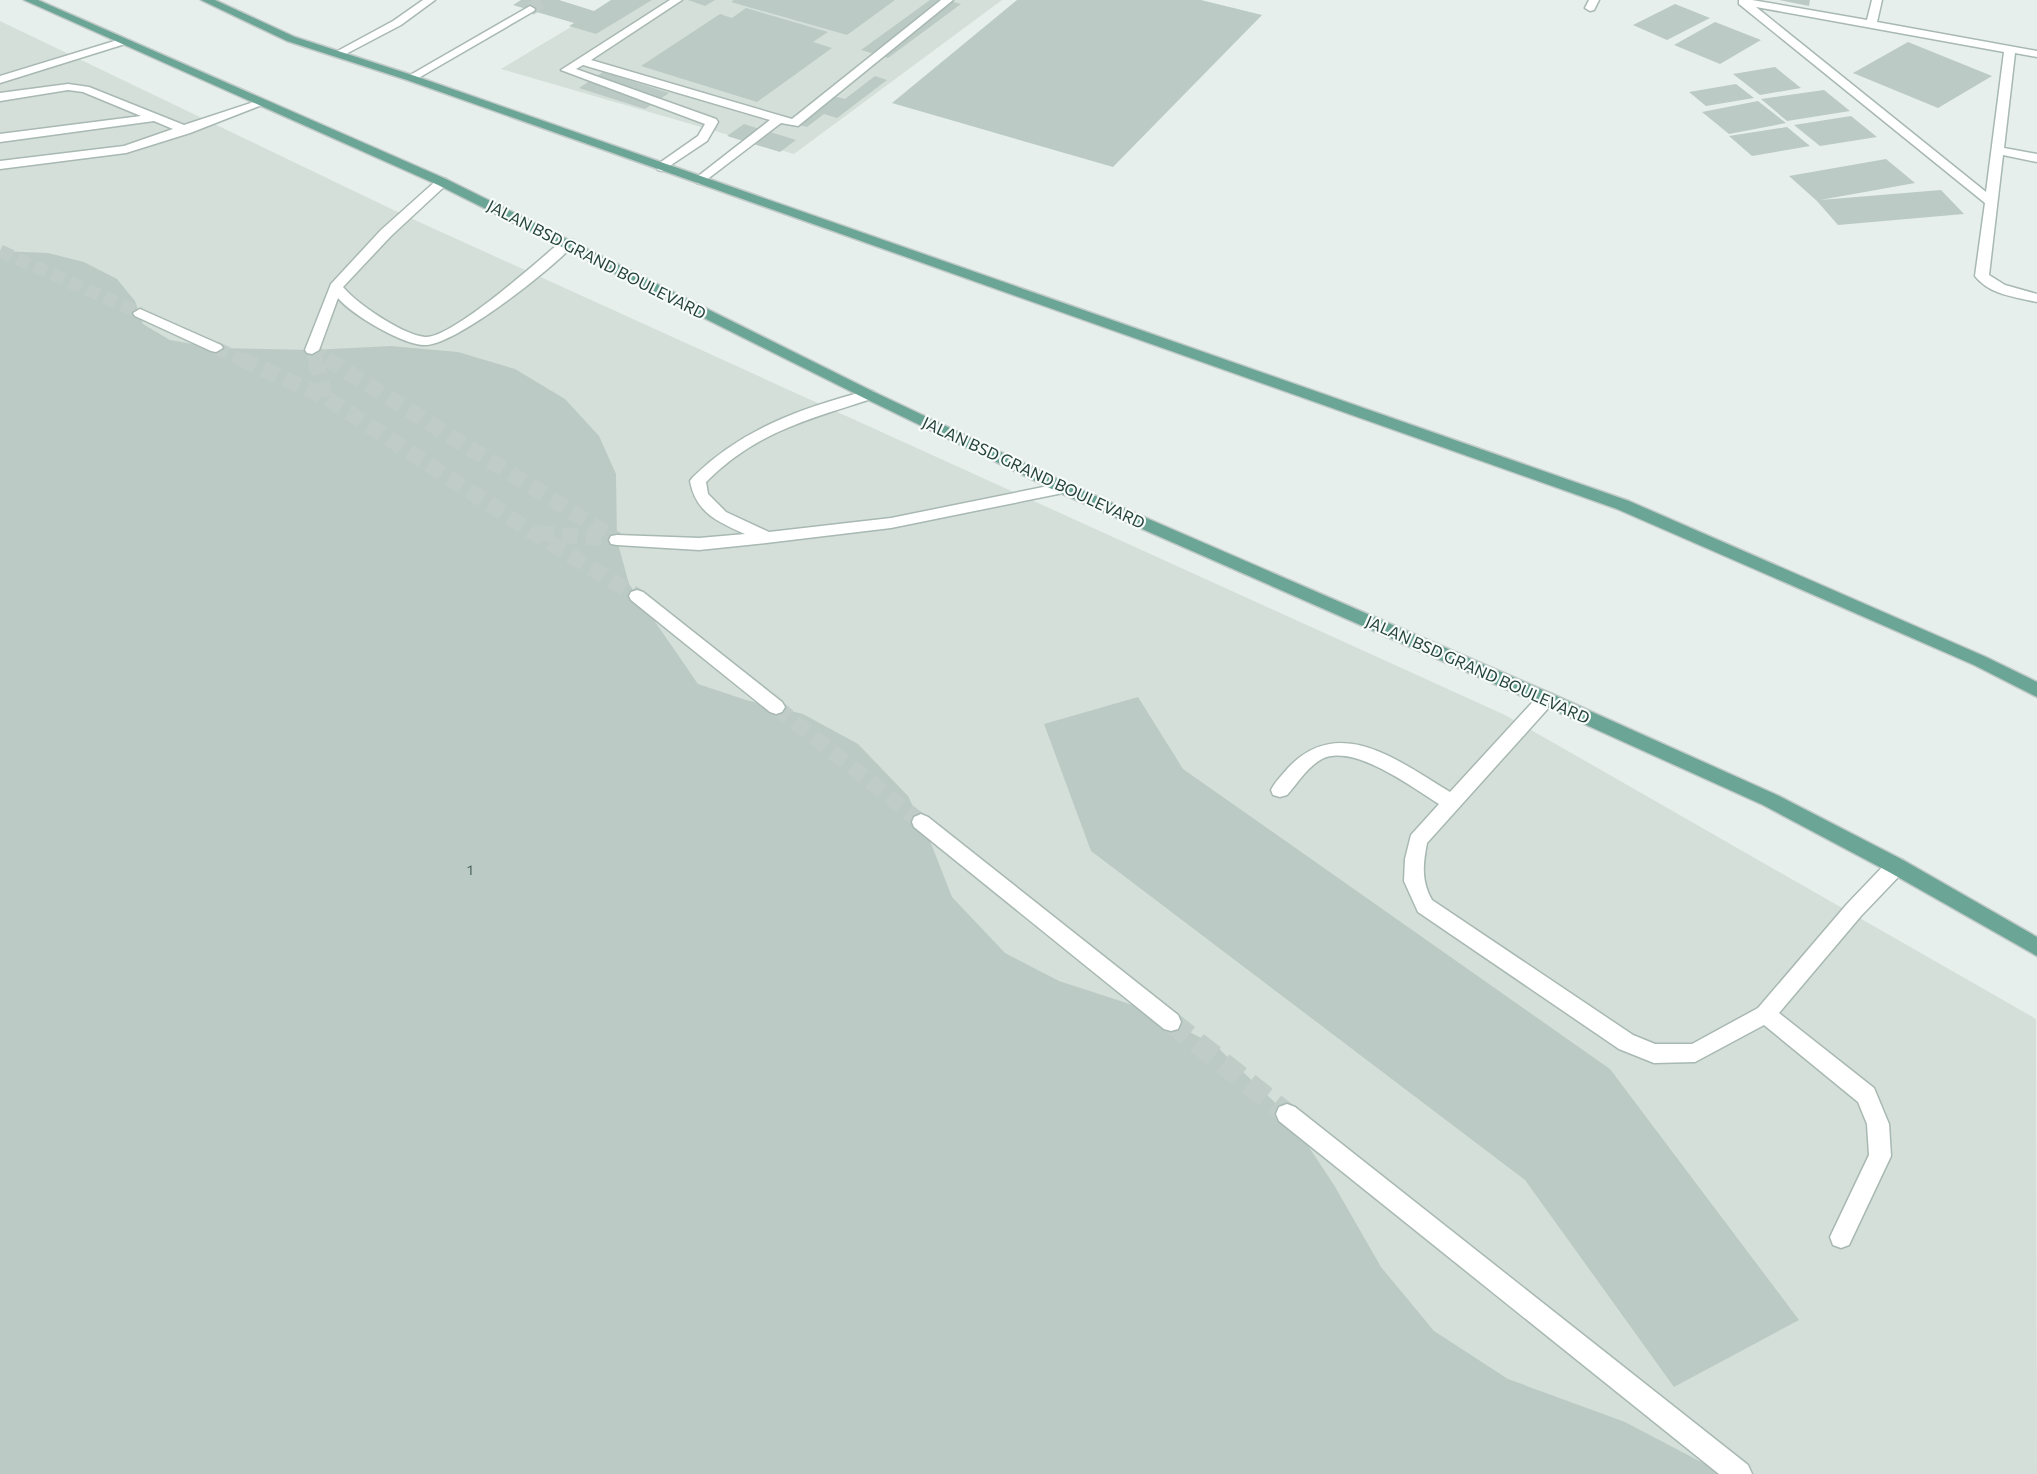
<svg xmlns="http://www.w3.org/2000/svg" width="2037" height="1474" viewBox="0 0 2037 1474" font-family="Commissioner,sans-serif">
<rect width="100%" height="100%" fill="#e6efeb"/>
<g fill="#d4dfda">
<path d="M616,0H1002L794,154L501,69Z"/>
<path d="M0,21L406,216L1505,715L2036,1019L2037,1474H0Z"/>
</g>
<g fill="#bbcac4">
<path d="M521,0H559L594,11L611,0H652L596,34L569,26L574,23L513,5Z"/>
<path d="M688,0H715L705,6Z"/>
<path d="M734,0H895L847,35L731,2Z"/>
<path d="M930,0H946L961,4L888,58L861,50Z"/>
<path d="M1017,0H1201L1262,15L1113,167L892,103Z"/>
<path d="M1779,0H1810L1809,6Z"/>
<path d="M1675,4L1710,18L1667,40L1633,25Z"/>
<path d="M746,8L828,32L813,42L832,48L757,102L641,66L720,14L732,18Z"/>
<path d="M1715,22L1761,40L1720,64L1674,45Z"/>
<path d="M1908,42L1992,76L1938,108L1853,73Z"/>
<path d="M1775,67L1801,88L1760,95L1733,74Z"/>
<path d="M603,72L669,93L645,109L579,88Z"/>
<path d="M875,76L887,80L837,118L824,114L807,127L796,124L833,96L845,99Z"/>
<path d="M1736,84L1754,98L1706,106L1689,92Z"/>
<path d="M1824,90L1850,111L1787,121L1761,99Z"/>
<path d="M1758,101L1786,123L1729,134L1702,112Z"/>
<path d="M1851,116L1877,137L1820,146L1794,125Z"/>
<path d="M744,124L796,140L780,152L727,136Z"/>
<path d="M1787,127L1810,146L1752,156L1729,136Z"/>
<path d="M1886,159L1915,183L1820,200L1941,190L1964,214L1838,225L1817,201L1789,176Z"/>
<path d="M0,251L48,253L84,262L117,279L135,301L143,324L170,340L216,348L312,350L391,346L458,352L515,369L565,399L599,436L616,474L617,540L629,584L698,684L746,700L803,714L858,744L908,796L930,841L952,897L1005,953L1059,981L1145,1009L1215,1045L1287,1114L1334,1185L1381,1267L1434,1331L1508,1379L1625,1422L1724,1474H0Z"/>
<path d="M1138,697L1183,769L1610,1069L1799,1320L1674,1387L1525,1180L1091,851L1044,724Z"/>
</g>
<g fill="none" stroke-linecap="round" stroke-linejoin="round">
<g stroke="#bfccc8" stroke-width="13" stroke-dasharray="13 6" stroke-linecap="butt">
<path d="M530,9L546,0"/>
<path d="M0,251L140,313"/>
<path d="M216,348L244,361"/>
<path d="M312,350L329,361"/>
<path d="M312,350L315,361"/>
</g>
<g stroke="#bfccc8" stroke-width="16" stroke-dasharray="16 8" stroke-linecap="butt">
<path d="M241,359L325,397L534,533L637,596"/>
<path d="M315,359L325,397"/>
<path d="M327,359L617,540"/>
<path d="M538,533L612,539"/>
<path d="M776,707L921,822"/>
</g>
<path stroke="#bfccc8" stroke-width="22" stroke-dasharray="22 11" stroke-linecap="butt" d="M1171,1022L1287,1114"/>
<g stroke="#a8b8b2" stroke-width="3">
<g id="minor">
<path d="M423,0H435L401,25L342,56H334L332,54L393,21Z"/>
<path d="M670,0H682L591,60L792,119L941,0H953L798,126L781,123L701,184L697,183L695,180L697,177L770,120L583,65L576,69L716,119L718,122L707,141L662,171L658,170L656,167L658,164L698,136L705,124L561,70Z"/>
<path d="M1589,0H1599L1594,10L1590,11L1585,8Z"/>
<path d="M1739,0H1752L1867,20L1872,0H1882L1877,22L2037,51V57L2015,53L2004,148L2037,154V162L2003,155L1989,275L2005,285L2037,294V302C2015,297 1990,295 1975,276L1985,203L1739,4ZM1756,7L2004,52L1986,192Z"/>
<path d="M530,6L535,9L534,11L415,80H407L405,78Z"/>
<path d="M121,39L127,42L125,44L0,83V76Z"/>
<path d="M68,84L89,87L184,125L257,101L261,99L267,103L190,133L126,153L0,169V161L124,146L173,129L154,121L0,142V134L141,116L83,92L68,90L0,101V93Z"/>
<path d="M442,178L446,179L448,182L446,185L391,236L343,287C357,304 403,335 425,337C452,339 540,259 563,240H573L575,243C554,268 459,342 427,345C406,347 352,315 338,298L319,350L312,354L307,353L305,350L331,284L381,230L438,179Z"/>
<path d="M140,309L221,345L223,348L216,352L211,351L135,316L133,313Z"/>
<path d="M869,390L874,392L876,395L874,398C808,420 757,431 706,482L708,494L726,512L769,532L891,518L1063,483L1071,488L1063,493L891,528L766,543L699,550L617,545L611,544L609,540L611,536L617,535L699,538L745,534C718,522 696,513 690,481L693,477C743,428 802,408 869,390Z"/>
<path d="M637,590L643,592L782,702L785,707L782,712L776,714L770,712L631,600L629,596L631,592Z"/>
<path d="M1546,692L1552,694L1555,699L1552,704L1427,843C1423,864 1421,881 1432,900L1633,1035L1655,1044H1692L1758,1008L1847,904L1889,860L1896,858L1903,860L1906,866L1903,872L1861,916L1779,1013L1874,1088L1889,1124L1891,1156L1849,1245L1841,1248L1833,1245L1830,1237L1869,1155L1867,1124L1858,1102L1764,1025L1695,1062L1654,1063L1619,1049L1418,912L1404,881L1405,859L1411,835L1439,804C1413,788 1354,743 1322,759C1308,766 1297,784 1287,795L1280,797L1273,795L1271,790C1275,782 1282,775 1288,768C1339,713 1400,762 1450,792L1540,694Z"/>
<path d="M921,814L928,817L1178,1015L1181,1022L1178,1029L1171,1031L1164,1029L914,827L912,822L914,817Z"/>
<path d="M1287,1104L1295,1107L1748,1465L1752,1474H1719L1279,1121L1276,1114L1279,1107Z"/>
</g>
</g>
<g stroke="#c2cac8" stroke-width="3">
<g id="major">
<path d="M24,0H38L446,179L874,392L1068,484L1552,694L1777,795L1903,860L2037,937V956L1889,872L1763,805L1540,704L1058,492L864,398L438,185Z"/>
<path d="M201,0H215L295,37L415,76L1629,501L1986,657L2037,682V697L1974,665L1617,509L407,80L287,41Z"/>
</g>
</g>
<use href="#minor" fill="#fff" fill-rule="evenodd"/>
<use href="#major" fill="#6aa596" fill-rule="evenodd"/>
</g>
<g text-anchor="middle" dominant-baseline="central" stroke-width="4.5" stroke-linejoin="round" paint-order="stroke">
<g font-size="14" fill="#4a645c">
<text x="470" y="869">1</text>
</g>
<g font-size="16" fill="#24423a" stroke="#f7fbf9">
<text transform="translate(597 259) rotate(27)">JALAN BSD GRAND BOULEVARD</text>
<text transform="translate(1034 472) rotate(25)">JALAN BSD GRAND BOULEVARD</text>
<text transform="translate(1478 669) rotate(24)">JALAN BSD GRAND BOULEVARD</text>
</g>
</g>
</svg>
